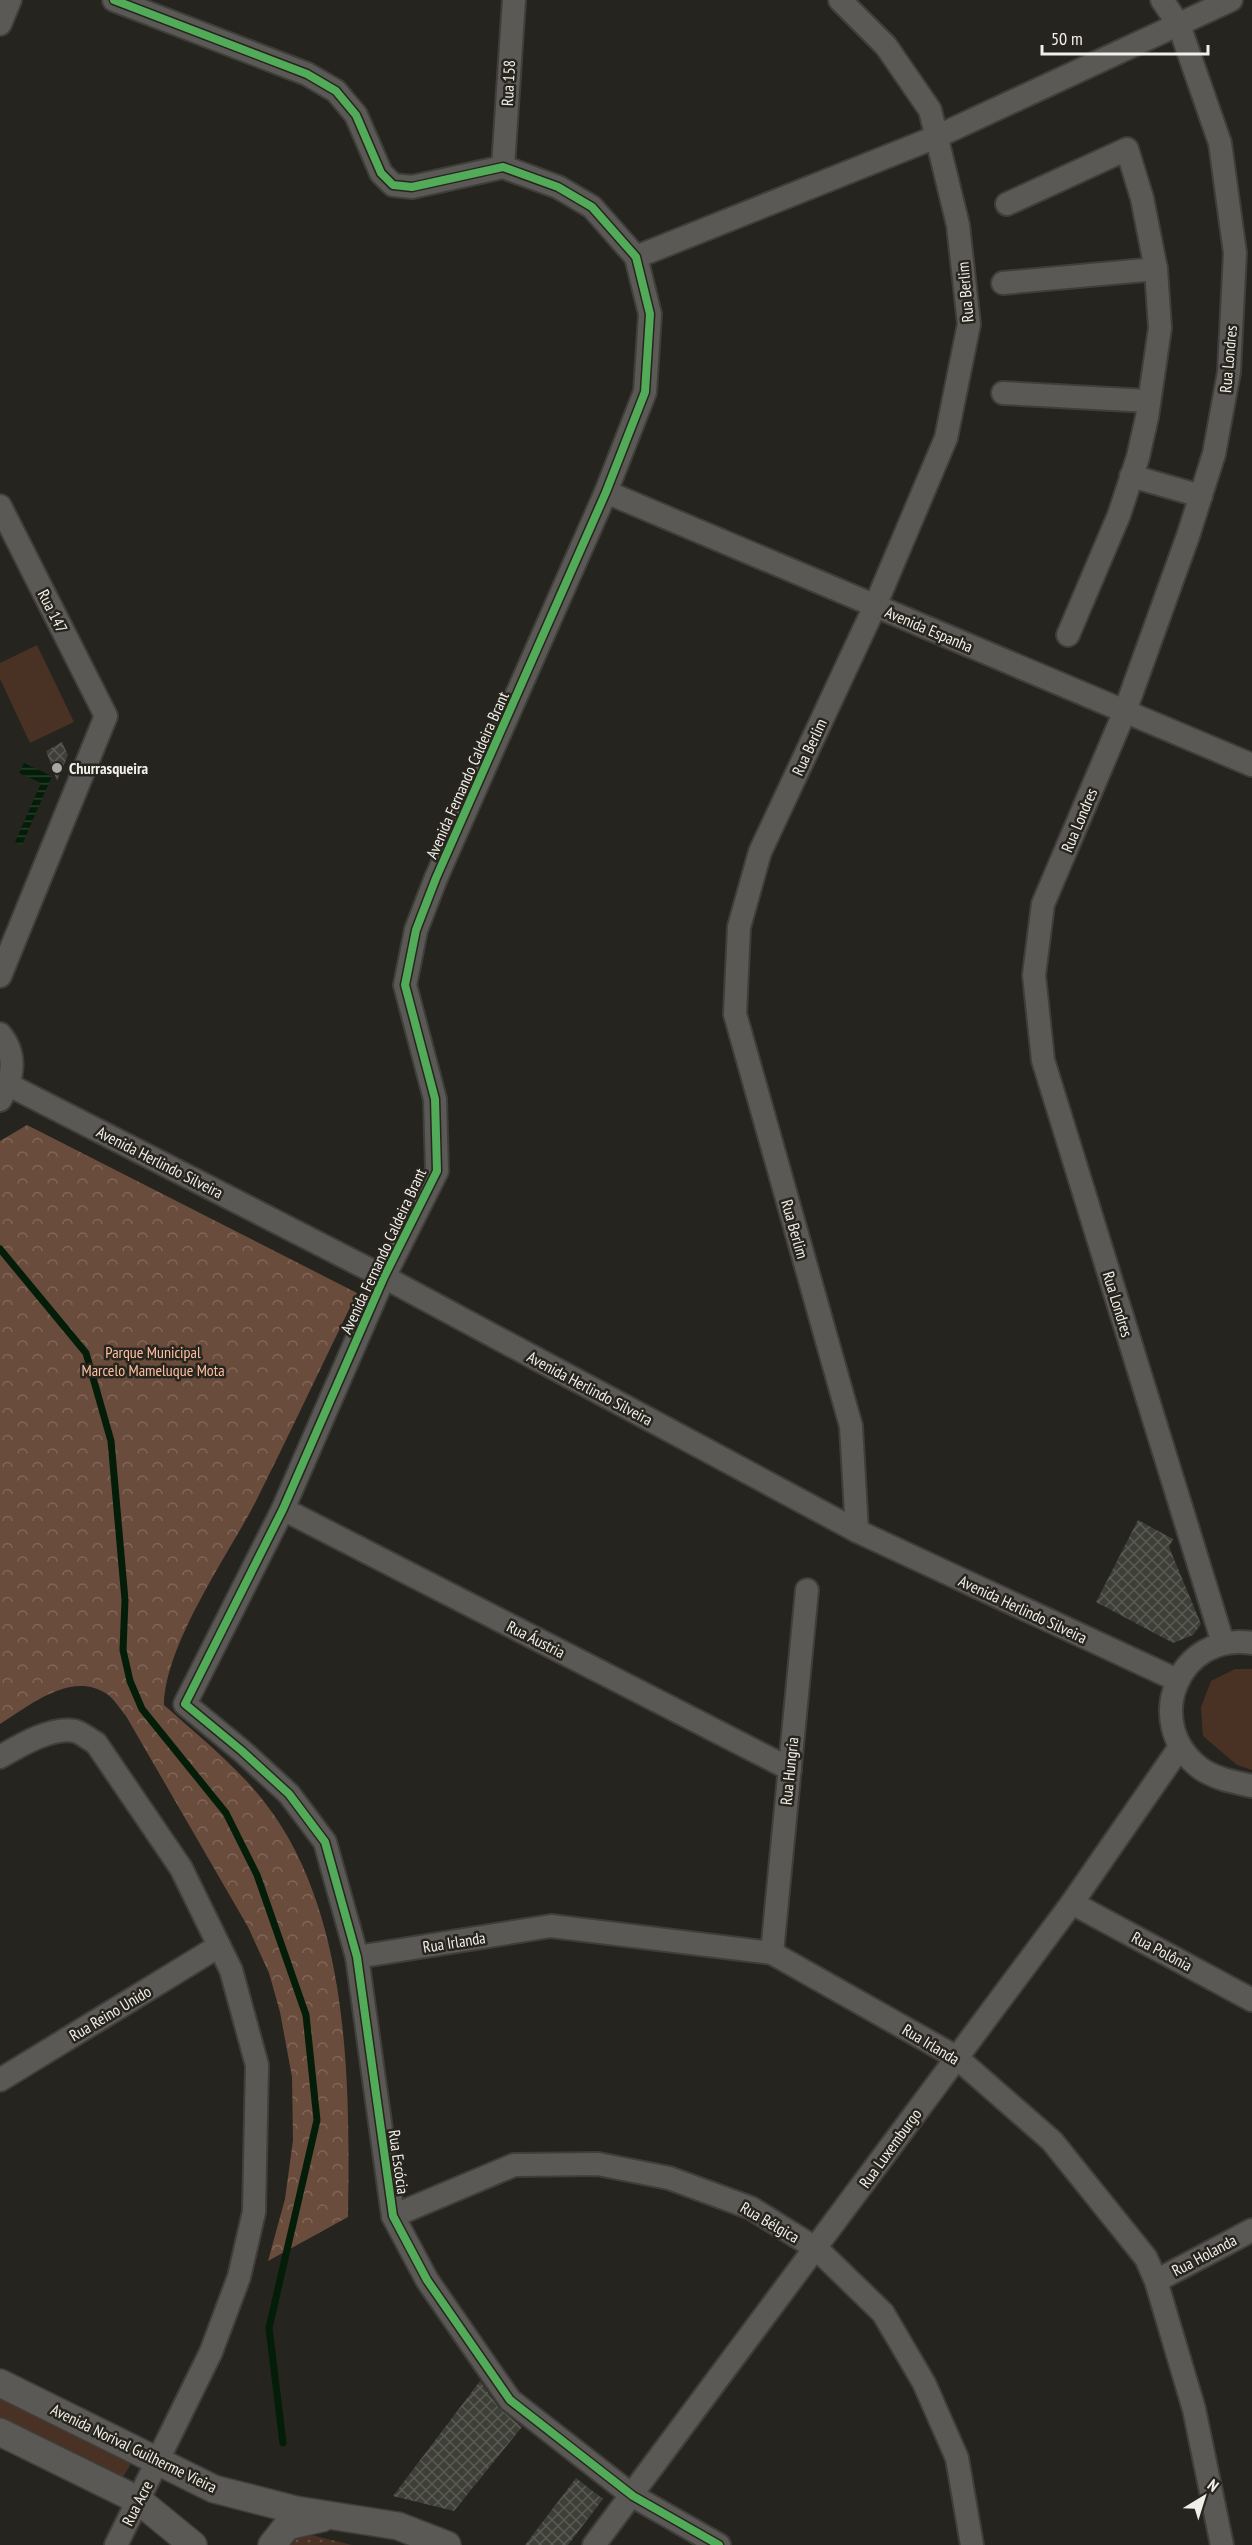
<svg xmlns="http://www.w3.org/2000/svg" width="1252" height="2545" viewBox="0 0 1252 2545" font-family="'PT Sans Narrow',sans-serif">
<defs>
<pattern id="grass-dots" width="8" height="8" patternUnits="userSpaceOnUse" patternTransform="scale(1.5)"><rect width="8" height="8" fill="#493124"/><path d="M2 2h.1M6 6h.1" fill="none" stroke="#644f44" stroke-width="1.8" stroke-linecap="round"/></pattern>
<pattern id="forest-crowns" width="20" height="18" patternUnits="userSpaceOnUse" patternTransform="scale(1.5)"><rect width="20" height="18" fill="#6a4c3d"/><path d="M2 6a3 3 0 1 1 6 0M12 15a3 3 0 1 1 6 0" fill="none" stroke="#806659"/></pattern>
<pattern id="water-rules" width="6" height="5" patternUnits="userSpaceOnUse" patternTransform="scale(1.5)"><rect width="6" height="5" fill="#041d09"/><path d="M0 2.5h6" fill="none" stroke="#293e2d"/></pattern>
<pattern id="building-cross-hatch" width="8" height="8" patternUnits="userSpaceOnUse" patternTransform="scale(1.5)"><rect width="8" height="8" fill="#3e4037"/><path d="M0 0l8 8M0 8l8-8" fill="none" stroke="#5a5c54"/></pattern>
</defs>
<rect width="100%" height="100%" fill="#25241f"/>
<path fill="url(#grass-dots)" d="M303,2533L352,2545H286Z"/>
<path fill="url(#forest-crowns)" d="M27,1125L357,1293C323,1363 290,1433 255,1503C226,1558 165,1645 164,1705C200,1737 247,1775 274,1815C350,1925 350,2087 348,2217L268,2261L285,2199L293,2140L292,2077L280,2012L269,1973L248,1927L126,1716C120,1709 114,1699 107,1694C72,1670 30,1705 0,1724V1141Z"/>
<g fill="#493124">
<path d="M37,645L74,722L30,743L0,679V663Z"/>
<path d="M1235,1669H1252V1770L1237,1765L1203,1736L1201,1707L1211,1681Z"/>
<path d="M0,2395L132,2462L122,2479L0,2421Z"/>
</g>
<path fill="url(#water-rules)" d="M24,763L52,776L22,845L15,842L41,783L19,773Z"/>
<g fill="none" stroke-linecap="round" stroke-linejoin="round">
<path stroke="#041d09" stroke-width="7" d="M0,1249L86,1353L111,1441L125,1600L123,1650L130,1681L142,1709L226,1813L257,1875L306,2015L317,2120L269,2328L283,2443"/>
</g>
<g fill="url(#building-cross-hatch)">
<path d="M62,742L68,755L57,781L46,751Z"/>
<path d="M1138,1520L1173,1539L1169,1547L1201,1624L1193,1635L1173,1643L1096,1602Z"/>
<path d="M480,2381L499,2408L522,2427L454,2511L393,2496Z"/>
<path d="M576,2478L603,2499L568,2545H525Z"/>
</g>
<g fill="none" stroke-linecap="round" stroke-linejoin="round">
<g stroke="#3f3e3a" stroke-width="26">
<g id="minor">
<path d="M114,0L307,74L336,91L356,115L381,173L393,185L412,187L503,167L558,187L592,207L636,257L650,314L645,392L606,492L436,878L416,930L405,985L435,1099L437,1171L384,1277L283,1509L185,1704L242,1751L289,1794L325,1842L357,1957L393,2216L427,2280L510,2400L633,2496L719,2545"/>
<path d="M840,0L886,46L930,110L958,225L969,324L946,438L875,606L760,852L739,927L735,1014L851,1426L857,1531"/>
<path d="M1162,0L1179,25L1220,143L1235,253L1229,372L1214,454L1188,536L1125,711L1043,904L1034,975L1043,1060L1223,1643"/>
<path d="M0,24L10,0"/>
<path d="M503,167L514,0"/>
<path d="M1007,204L1127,149L1142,198L1156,269L1160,328L1147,417L1138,457L1119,515L1068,635"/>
<path d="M636,257L936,137L1231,0"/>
<path d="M1003,283L1156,269"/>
<path d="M1003,393L1148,401"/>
<path d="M1131,476L1201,496"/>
<path d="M606,492L1252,765"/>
<path d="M0,506L106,716L0,976"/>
<path d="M0,1034C17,1054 14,1079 0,1100"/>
<path d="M9,1085L384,1277L857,1531L1177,1680"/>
<path d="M283,1509L790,1769"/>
<path d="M1252,1643C1179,1631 1141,1723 1200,1768C1215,1779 1235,1782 1252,1786"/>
<path d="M0,1757C19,1746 52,1726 75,1731C82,1733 90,1740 96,1743L181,1868L231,1970L257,2065L254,2212L239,2277L211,2352L116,2545"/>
<path d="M1072,1903L1252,2000"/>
<path d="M772,1953L807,1590"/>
<path d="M357,1957L551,1926L772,1953L956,2057L1052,2141L1146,2258L1156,2281L1194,2409L1222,2545"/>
<path d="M0,2080L219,1946"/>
<path d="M393,2216L514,2165L598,2164L669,2178L751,2208L817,2249L883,2313L924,2383L957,2458L972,2545"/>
<path d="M1156,2281L1252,2230"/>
<path d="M594,2545L1072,1903L1180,1747"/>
</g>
</g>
<g stroke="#3f3e3a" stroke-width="30">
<g id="tertiary">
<path d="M0,2383L214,2489L296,2510L398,2526L447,2545"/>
<path d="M0,2432L138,2500L193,2545"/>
<path d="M272,2545L287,2526L322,2518"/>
</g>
</g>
<use href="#minor" stroke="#5a5956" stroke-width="22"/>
<use href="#tertiary" stroke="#5a5956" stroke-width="27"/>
<g stroke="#27251d" stroke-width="11">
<path id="cycleway" d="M114,0L307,74L336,91L356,115L381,173L393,185L412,187L503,167L558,187L592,207L636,257L650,314L645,392L606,492L436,878L416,930L405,985L435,1099L437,1171L384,1277L283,1509L185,1704L242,1751L289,1794L325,1842L357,1957L393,2216L427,2280L510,2400L633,2496L719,2545"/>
</g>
<use href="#cycleway" stroke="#51ab58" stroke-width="8"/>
</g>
<circle fill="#a9a8a3" stroke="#27251d" stroke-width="2" cx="57" cy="768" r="6"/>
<g text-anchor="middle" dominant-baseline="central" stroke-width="5" stroke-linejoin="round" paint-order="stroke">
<g font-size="16" fill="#f0efea" stroke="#27251d">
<text transform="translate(508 83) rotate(-87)">Rua 158</text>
<text transform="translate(965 292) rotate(-95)">Rua Berlim</text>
<text transform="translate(1228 359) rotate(-85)">Rua Londres</text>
<text transform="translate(53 611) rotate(63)">Rua 147</text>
<text transform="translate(929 629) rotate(23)">Avenida Espanha</text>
<text transform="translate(809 747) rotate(-65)">Rua Berlim</text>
<text transform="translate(467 775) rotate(-66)">Avenida Fernando Caldeira Brant</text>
<text transform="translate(1079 820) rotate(-67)">Rua Londres</text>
<text transform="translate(160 1162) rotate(27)">Avenida Herlindo Silveira</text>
<text transform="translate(795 1229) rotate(74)">Rua Berlim</text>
<text transform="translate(383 1251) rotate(-65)">Avenida Fernando Caldeira Brant</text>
<text transform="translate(1118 1304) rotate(73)">Rua Londres</text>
<text transform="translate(590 1388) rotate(28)">Avenida Herlindo Silveira</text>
<text transform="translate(1023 1609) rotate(25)">Avenida Herlindo Silveira</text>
<text transform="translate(536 1639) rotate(27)">Rua Áustria</text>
<text transform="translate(789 1771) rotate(-84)">Rua Hungria</text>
<text transform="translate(454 1942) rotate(-9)">Rua Irlanda</text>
<text transform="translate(1162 1951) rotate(28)">Rua Polônia</text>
<text transform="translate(110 2013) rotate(-31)">Rua Reino Unido</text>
<text transform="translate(931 2044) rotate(31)">Rua Irlanda</text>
<text transform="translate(890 2148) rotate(-54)">Rua Luxemburgo</text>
<text transform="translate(399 2162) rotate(82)">Rua Escócia</text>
<text transform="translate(770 2222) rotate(30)">Rua Bélgica</text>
<text transform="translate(1204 2255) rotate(-28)">Rua Holanda</text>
<text transform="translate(134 2448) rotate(26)">Avenida Norival Guilherme Vieira</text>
<text transform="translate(137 2503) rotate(-63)">Rua Acre</text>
</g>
<g font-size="16" font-weight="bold" fill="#f0efea" stroke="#27251d" text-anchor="start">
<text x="69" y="768">Churrasqueira</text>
</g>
<g font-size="16" fill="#febfa1" stroke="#27251d">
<text x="153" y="1352">Parque Municipal<tspan x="153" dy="18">Marcelo Mameluque Mota</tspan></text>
</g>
</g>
<g transform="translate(1204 2497) rotate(38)" stroke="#27251d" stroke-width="4.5" paint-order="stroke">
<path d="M0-4.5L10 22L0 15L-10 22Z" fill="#f0efea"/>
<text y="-9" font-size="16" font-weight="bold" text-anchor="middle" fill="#f0efea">N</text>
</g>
<path d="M1042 45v9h166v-9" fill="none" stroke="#f0efea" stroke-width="3"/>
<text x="1051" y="45" font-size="18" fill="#f0efea" stroke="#27251d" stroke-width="4.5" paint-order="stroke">50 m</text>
</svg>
